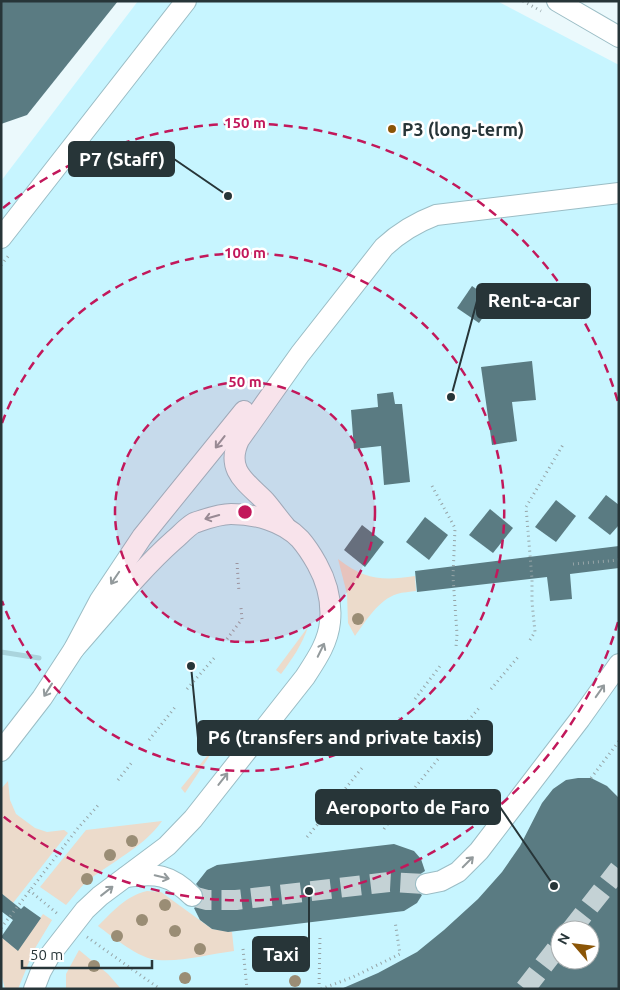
<svg xmlns="http://www.w3.org/2000/svg" width="620" height="990" viewBox="0 0 620 990" font-family="Ubuntu,sans-serif">
<rect width="100%" height="100%" fill="#ebf9fc"/>
<path fill="#c7f5ff" fill-rule="evenodd" d="M138,1H497L619,65V989H1V181ZM560,930H590V960H560Z"/>
<g fill="#ecdbcb">
<path d="M338,559C365,580 383,581 415,576L416,591C410,592 403,592 397,594C378,600 366,621 355,636L348,623L347,594Z"/>
<path d="M308,627C302,645 292,659 281,674L276,670Z"/>
<path d="M220,740L185,793L181,788Z"/>
<path d="M8,781L10,800L16,814L35,828L47,832L64,830L68,833L13,903L1,893V789Z"/>
<path d="M162,821C145,846 110,863 86,882C79,889 72,898 66,905L40,887L86,830Z"/>
<path d="M147,891L161,892L212,929L232,932L234,951C210,954 182,962 158,960C139,959 113,937 98,926C113,911 126,896 147,891Z"/>
<path d="M43,914L52,920L34,950L18,989H5L1,973V937L18,950Z"/>
<path d="M79,950L108,974L121,989H66V974Z"/>
</g>
<g fill="none" stroke-linecap="round" stroke-linejoin="round">
<path stroke="#aad4dd" stroke-width="5" d="M1,652L39,658"/>
</g>
<g fill="#5a7b82" fill-rule="evenodd">
<path d="M1,1H118L27,115L1,124Z"/>
<path d="M472,286L494,301L479,323L457,308Z"/>
<path d="M532,361L536,400L512,402L517,441L492,445L481,367Z"/>
<path d="M393,392L395,404H402L410,482L384,485L381,446L354,449L351,410L378,407L377,394Z"/>
<path d="M606,495L619,505V525L610,535L588,518Z"/>
<path d="M556,500L576,516L556,542L535,527Z"/>
<path d="M490,509L513,528L493,553L469,535Z"/>
<path d="M425,517L448,535L429,560L406,542Z"/>
<path d="M362,525L384,542L365,567L344,550Z"/>
<path d="M619,546V568L570,574L572,599L550,601L547,577L417,592L415,571Z"/>
<path d="M578,778H591L607,786L619,798V989H341L378,973L417,952L444,930L478,899L502,872L520,846L542,803L553,789L566,780ZM560,930H590V960H560Z"/>
<path d="M394,844L414,851L421,859L425,871L419,875L415,881V887L417,891L422,895L417,903L404,911L228,932L212,929L200,920L194,908L200,904L204,898L203,892L196,884L207,870L217,865Z"/>
<path d="M1,893L21,909L24,906L41,918L18,951L1,937L13,920L1,911Z"/>
</g>
<g fill="none" stroke-linecap="round" stroke-linejoin="round">
<g stroke="#c4d2d5" stroke-width="20" stroke-dasharray="20 10" stroke-linecap="butt">
<path d="M192,896L207,900H236L389,882L426,884"/>
<path d="M571,930L619,869"/>
<path d="M525,989L560,944"/>
</g>
<g stroke="#9bbdc5" stroke-width="22">
<g id="minor">
<path d="M557,1L619,37"/>
<path d="M1,238L186,1"/>
<path d="M285,526C278,518 272,509 265,501C246,482 225,470 239,440L300,354L384,247C400,232 415,223 436,215L619,193"/>
<path d="M1,751L42,698L74,649L100,600L142,537L244,411"/>
<path d="M126,877C156,873 170,874 192,896"/>
<path d="M426,884L441,881L458,872L479,851L580,719L619,664"/>
<path d="M34,989L41,971L50,955L85,910L100,896L167,846L193,819L305,677C316,660 328,643 330,622C332,602 327,582 317,564C312,555 307,547 300,539C283,521 255,514 231,514C218,514 206,519 194,523C187,527 180,535 174,540C139,571 106,613 74,649"/>
</g>
</g>
<g stroke="#96a4a7" stroke-width="3" stroke-dasharray="1 4" stroke-linecap="butt">
<path d="M523,1L541,11"/>
<path d="M1,265L10,254"/>
<path d="M432,486L455,528L453,577L457,634L456,647"/>
<path d="M237,563L239,592"/>
<path d="M573,564L619,560"/>
<path d="M227,639L242,619L241,608"/>
<path d="M530,640L535,632L532,602V579L526,507L564,443"/>
<path d="M187,689L215,657"/>
<path d="M491,689L518,657"/>
<path d="M415,699L440,666"/>
<path d="M149,740L176,706"/>
<path d="M452,740L479,708"/>
<path d="M375,750L400,718"/>
<path d="M591,778L619,741"/>
<path d="M118,780L133,761"/>
<path d="M412,791L439,758"/>
<path d="M336,800L362,768"/>
<path d="M384,829L399,808"/>
<path d="M307,837L323,818"/>
<path d="M29,890L59,915"/>
<path d="M1,928L78,828L100,803"/>
<path d="M87,937L160,989"/>
<path d="M243,949L247,989"/>
<path d="M319,989L320,936"/>
<path d="M321,989L353,977L400,954L395,921"/>
</g>
<use href="#minor" stroke="#fff" stroke-width="20"/>
</g>
<g fill="#9a8d75">
<circle cx="358" cy="619" r="6"/>
<circle cx="132" cy="841" r="6"/>
<circle cx="110" cy="855" r="6"/>
<circle cx="87" cy="879" r="6"/>
<circle cx="165" cy="905" r="6"/>
<circle cx="142" cy="920" r="6"/>
<circle cx="175" cy="931" r="6"/>
<circle cx="117" cy="936" r="6"/>
<circle cx="200" cy="949" r="6"/>
<circle cx="94" cy="966" r="6"/>
<circle cx="185" cy="978" r="6"/>
<circle cx="295" cy="981" r="6"/>
</g>
<defs><path id="oneway-shaft" d="M-6 0H5M1.5-3L5.5 0L1.5 3" fill="none" stroke-width="1.6" stroke-linecap="round" stroke-linejoin="round" transform="scale(1.25)"/></defs>
<g stroke="#939a9c">
<use href="#oneway-shaft" transform="translate(220 442) rotate(128)"/>
<use href="#oneway-shaft" transform="translate(212 517) rotate(164)"/>
<use href="#oneway-shaft" transform="translate(115 578) rotate(124)"/>
<use href="#oneway-shaft" transform="translate(321 650) rotate(-64)"/>
<use href="#oneway-shaft" transform="translate(48 690) rotate(122)"/>
<use href="#oneway-shaft" transform="translate(600 691) rotate(-55)"/>
<use href="#oneway-shaft" transform="translate(223 779) rotate(-52)"/>
<use href="#oneway-shaft" transform="translate(468 862) rotate(-45)"/>
<use href="#oneway-shaft" transform="translate(162 877) rotate(13)"/>
<use href="#oneway-shaft" transform="translate(107 891) rotate(-38)"/>
</g>
<circle cx="245" cy="512" r="130" fill="#c2185b" fill-opacity=".12"/>
<g fill="none" stroke="#c2185b" stroke-width="2.5" stroke-dasharray="9 6">
<circle cx="245" cy="512" r="130"/>
<path d="M2 423A259 259 0 1 1 2 601"/>
<path d="M618 622A389 389 0 0 1 3 816M3 208A389 389 0 0 1 618 402"/>
</g>
<circle fill="#8b5507" stroke="#fff" stroke-width="2" cx="392" cy="129" r="5"/>
<g text-anchor="middle" dominant-baseline="central" stroke-width="5" stroke-linejoin="round" paint-order="stroke">
<g font-size="18" font-weight="bold" fill="#273538" stroke="#fff" text-anchor="start">
<text x="402" y="129">P3 (long-term)</text>
</g>
</g>
<circle cx="245" cy="512" r="8" fill="#c2185b" stroke="#fff" stroke-width="2.5"/>
<g font-size="15" text-anchor="middle" font-weight="bold" fill="#c2185b" stroke="#fff" stroke-width="5" stroke-linejoin="round" paint-order="stroke">
<text x="245" y="128">150 m</text>
<text x="245" y="258">100 m</text>
<text x="245" y="387">50 m</text>
</g>
<path fill="none" stroke="#273538" stroke-width="2" d="M228 196L174 159M451 397L477 301M191 666L198 738M554 886L500 807M309 891L309 954"/>
<g fill="#273538" stroke="#fff" stroke-width="2">
<circle cx="228" cy="196" r="5"/>
<circle cx="451" cy="397" r="5"/>
<circle cx="191" cy="666" r="5"/>
<circle cx="554" cy="886" r="5"/>
<circle cx="309" cy="891" r="5"/>
</g>
<g fill="#273538" stroke="#273538" stroke-width="2">
<rect x="69" y="142" width="105" height="34" rx="5"/>
<rect x="477" y="284" width="113" height="34" rx="5"/>
<rect x="198" y="721" width="294" height="34" rx="5"/>
<rect x="316" y="790" width="184" height="34" rx="5"/>
<rect x="253" y="937" width="56" height="34" rx="5"/>
</g>
<g font-size="19" text-anchor="middle" font-weight="bold" fill="#fff">
<text x="122" y="166">P7 (Staff)</text>
<text x="534" y="307">Rent-a-car</text>
<text x="345" y="744">P6 (transfers and private taxis)</text>
<text x="408" y="814">Aeroporto de Faro</text>
<text x="281" y="961">Taxi</text>
</g>
<rect width="620" height="990" fill="none" stroke="#273538" stroke-width="5"/>
<g transform="translate(575 945) rotate(298)"><circle r="24" fill="#ffffff" stroke="#a9aeaf"/>
<path d="M0-4L9 19L0 12L-9 19Z" fill="#8b5507"/>
<text y="-8" font-size="14" font-weight="bold" text-anchor="middle" fill="#273538">N</text>
</g>
<path d="M22 960v8h130v-8" fill="none" stroke="#273538" stroke-width="2.5"/>
<text x="30" y="960" font-size="15" fill="#273538" stroke="#ffffff" stroke-width="4" paint-order="stroke">50 m</text>
</svg>
